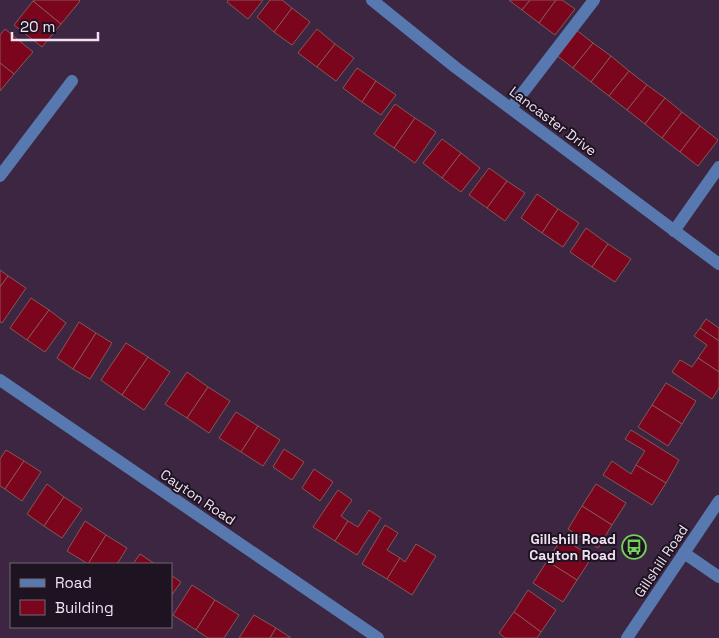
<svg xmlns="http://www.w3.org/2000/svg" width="719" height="638" viewBox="0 0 719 638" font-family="'Space Grotesk',sans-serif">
<rect width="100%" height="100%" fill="#3d2642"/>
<g fill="#7c051e" stroke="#835858">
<path d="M34,0H79L80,1L61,24L33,1Z"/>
<path d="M228,0H263L248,19L227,2Z"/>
<path d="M270,0H282L292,8L274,32L257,17Z"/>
<path d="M509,0H530L522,10Z"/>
<path d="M530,0H556L539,23L522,10Z"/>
<path d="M556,0H562L575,9L555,35L539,23Z"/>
<path d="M33,1L61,24L42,47L14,25Z"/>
<path d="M292,8L310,22L292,45L274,32Z"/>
<path d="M5,29L33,52L14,74L0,63V35Z"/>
<path d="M317,29L335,44L317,67L298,53Z"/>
<path d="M575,29L593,43L573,68L555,54Z"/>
<path d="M593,43L611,56L591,82L573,68Z"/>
<path d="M335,44L354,58L336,81L317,67Z"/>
<path d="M611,56L629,71L609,96L591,82Z"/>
<path d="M0,63L14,74L0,91Z"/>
<path d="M357,68L376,81L362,102L343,88Z"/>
<path d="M629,71L647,85L627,110L609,96Z"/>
<path d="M376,81L396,95L381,115L362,102Z"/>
<path d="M647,85L665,98L645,124L627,110Z"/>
<path d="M665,98L682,112L662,138L645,124Z"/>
<path d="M395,104L415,118L394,148L374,134Z"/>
<path d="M682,112L700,126L680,152L662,138Z"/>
<path d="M415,118L436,132L415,163L394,148Z"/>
<path d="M700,126L718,140L698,166L680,152Z"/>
<path d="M442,139L461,153L442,178L423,163Z"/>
<path d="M461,153L480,168L461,192L442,178Z"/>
<path d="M489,168L507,181L487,208L469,195Z"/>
<path d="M507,181L525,193L505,221L487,208Z"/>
<path d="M537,194L558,209L542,233L521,218Z"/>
<path d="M558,209L579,223L563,247L542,233Z"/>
<path d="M586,228L608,244L592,267L570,252Z"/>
<path d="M608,244L631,259L615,282L592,267Z"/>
<path d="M0,270L8,276L0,287Z"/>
<path d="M8,276L26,288L2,323L0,322V287Z"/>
<path d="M31,298L49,310L27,340L10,328Z"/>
<path d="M49,310L66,323L45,352L27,340Z"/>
<path d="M706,319L719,328V341L700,328Z"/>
<path d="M79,322L96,333L73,369L57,358Z"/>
<path d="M700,328L719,341V372L698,358L707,345L694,336Z"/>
<path d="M96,333L112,343L90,379L73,369Z"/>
<path d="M126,343L148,357L122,395L101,380Z"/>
<path d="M148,357L170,372L144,410L122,395Z"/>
<path d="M698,358L719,372V388L712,399L672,372L680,360L692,367Z"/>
<path d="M187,372L208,387L187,418L165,404Z"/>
<path d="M666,383L696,401L682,424L652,405Z"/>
<path d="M208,387L230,401L209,433L187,418Z"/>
<path d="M652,405L682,424L668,446L638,427Z"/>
<path d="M236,412L258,426L241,452L219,438Z"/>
<path d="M258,426L280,440L263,466L241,452Z"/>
<path d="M631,430L679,460L666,483L636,465L645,451L625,439Z"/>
<path d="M284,449L304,462L292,480L273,467Z"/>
<path d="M6,450L24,461L5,489L0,486V459Z"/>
<path d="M24,461L41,472L22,501L5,489Z"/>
<path d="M612,461L631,474L636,465L666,483L652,505L603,475Z"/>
<path d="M314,469L333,482L320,501L302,488Z"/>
<path d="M47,484L64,497L44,526L27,514Z"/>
<path d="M596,484L626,503L612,525L582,506Z"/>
<path d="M338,490L352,500L341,516L348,521L335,541L313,527Z"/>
<path d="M64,497L82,509L62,538L44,526Z"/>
<path d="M582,506L612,525L598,548L568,529Z"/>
<path d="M369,510L381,518L357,555L335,541L348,521L358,527Z"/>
<path d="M85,521L106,535L88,564L67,551Z"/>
<path d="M385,525L398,533L387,550L400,558L387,579L362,564Z"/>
<path d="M106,535L127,548L117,564H88Z"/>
<path d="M562,538L592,557L577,580L547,561Z"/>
<path d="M416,544L436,556L412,595L387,579L400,558L405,562Z"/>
<path d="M140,554L155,564H133Z"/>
<path d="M547,561L577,580L563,602L533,583Z"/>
<path d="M171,575L181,582L171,596Z"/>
<path d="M192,585L215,600L196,630L173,615Z"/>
<path d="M528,590L556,610L541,632L514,612Z"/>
<path d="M215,600L239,615L224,638H208L196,630Z"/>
<path d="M514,612L541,632L537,638H505L499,633Z"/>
<path d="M254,615L276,628L270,638H239Z"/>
<path d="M276,628L291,638H270Z"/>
</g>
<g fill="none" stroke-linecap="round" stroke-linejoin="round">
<g stroke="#5779af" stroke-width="12">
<path d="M372,0L455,67L719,264"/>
<path d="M511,108L594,0"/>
<path d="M0,176L72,81"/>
<path d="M674,231L719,167"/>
<path d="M0,380L378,638"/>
<path d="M684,553L719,577"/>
<path d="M627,638L719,501"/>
</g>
</g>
<defs>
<g id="bus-ring" transform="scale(1.25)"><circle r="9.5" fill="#1e1421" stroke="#74d25b" stroke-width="1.5"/><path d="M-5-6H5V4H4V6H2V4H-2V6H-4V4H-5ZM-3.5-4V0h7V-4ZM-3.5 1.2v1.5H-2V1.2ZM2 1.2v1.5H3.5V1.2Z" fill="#74d25b"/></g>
</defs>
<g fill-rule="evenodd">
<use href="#bus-ring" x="634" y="547"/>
</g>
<g text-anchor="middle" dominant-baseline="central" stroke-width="4" stroke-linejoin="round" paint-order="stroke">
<g font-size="14" fill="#f0e1f3" stroke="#1e1421">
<text transform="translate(553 121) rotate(37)">Lancaster Drive</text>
<text transform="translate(198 497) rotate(34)">Cayton Road</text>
<text transform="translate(661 561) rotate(-56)">Gillshill Road</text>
</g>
<g font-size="14" font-weight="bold" fill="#f0e1f3" stroke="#1e1421" text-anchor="end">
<text x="616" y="539">Gillshill Road<tspan x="616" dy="16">Cayton Road</tspan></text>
</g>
</g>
<rect x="10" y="563" width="162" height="65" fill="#1e1421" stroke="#726675"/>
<rect x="20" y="579" width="25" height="8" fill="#5779af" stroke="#726675"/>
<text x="55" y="588" font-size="15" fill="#f0e1f3">Road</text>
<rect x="20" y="600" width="25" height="15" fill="#7c051e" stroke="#726675"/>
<text x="55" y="613" font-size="15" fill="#f0e1f3">Building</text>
<path d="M12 32v8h86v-8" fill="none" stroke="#f0e1f3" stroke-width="2.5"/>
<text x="20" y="32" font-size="15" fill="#f0e1f3" stroke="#1e1421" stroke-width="4" paint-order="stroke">20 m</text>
</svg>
